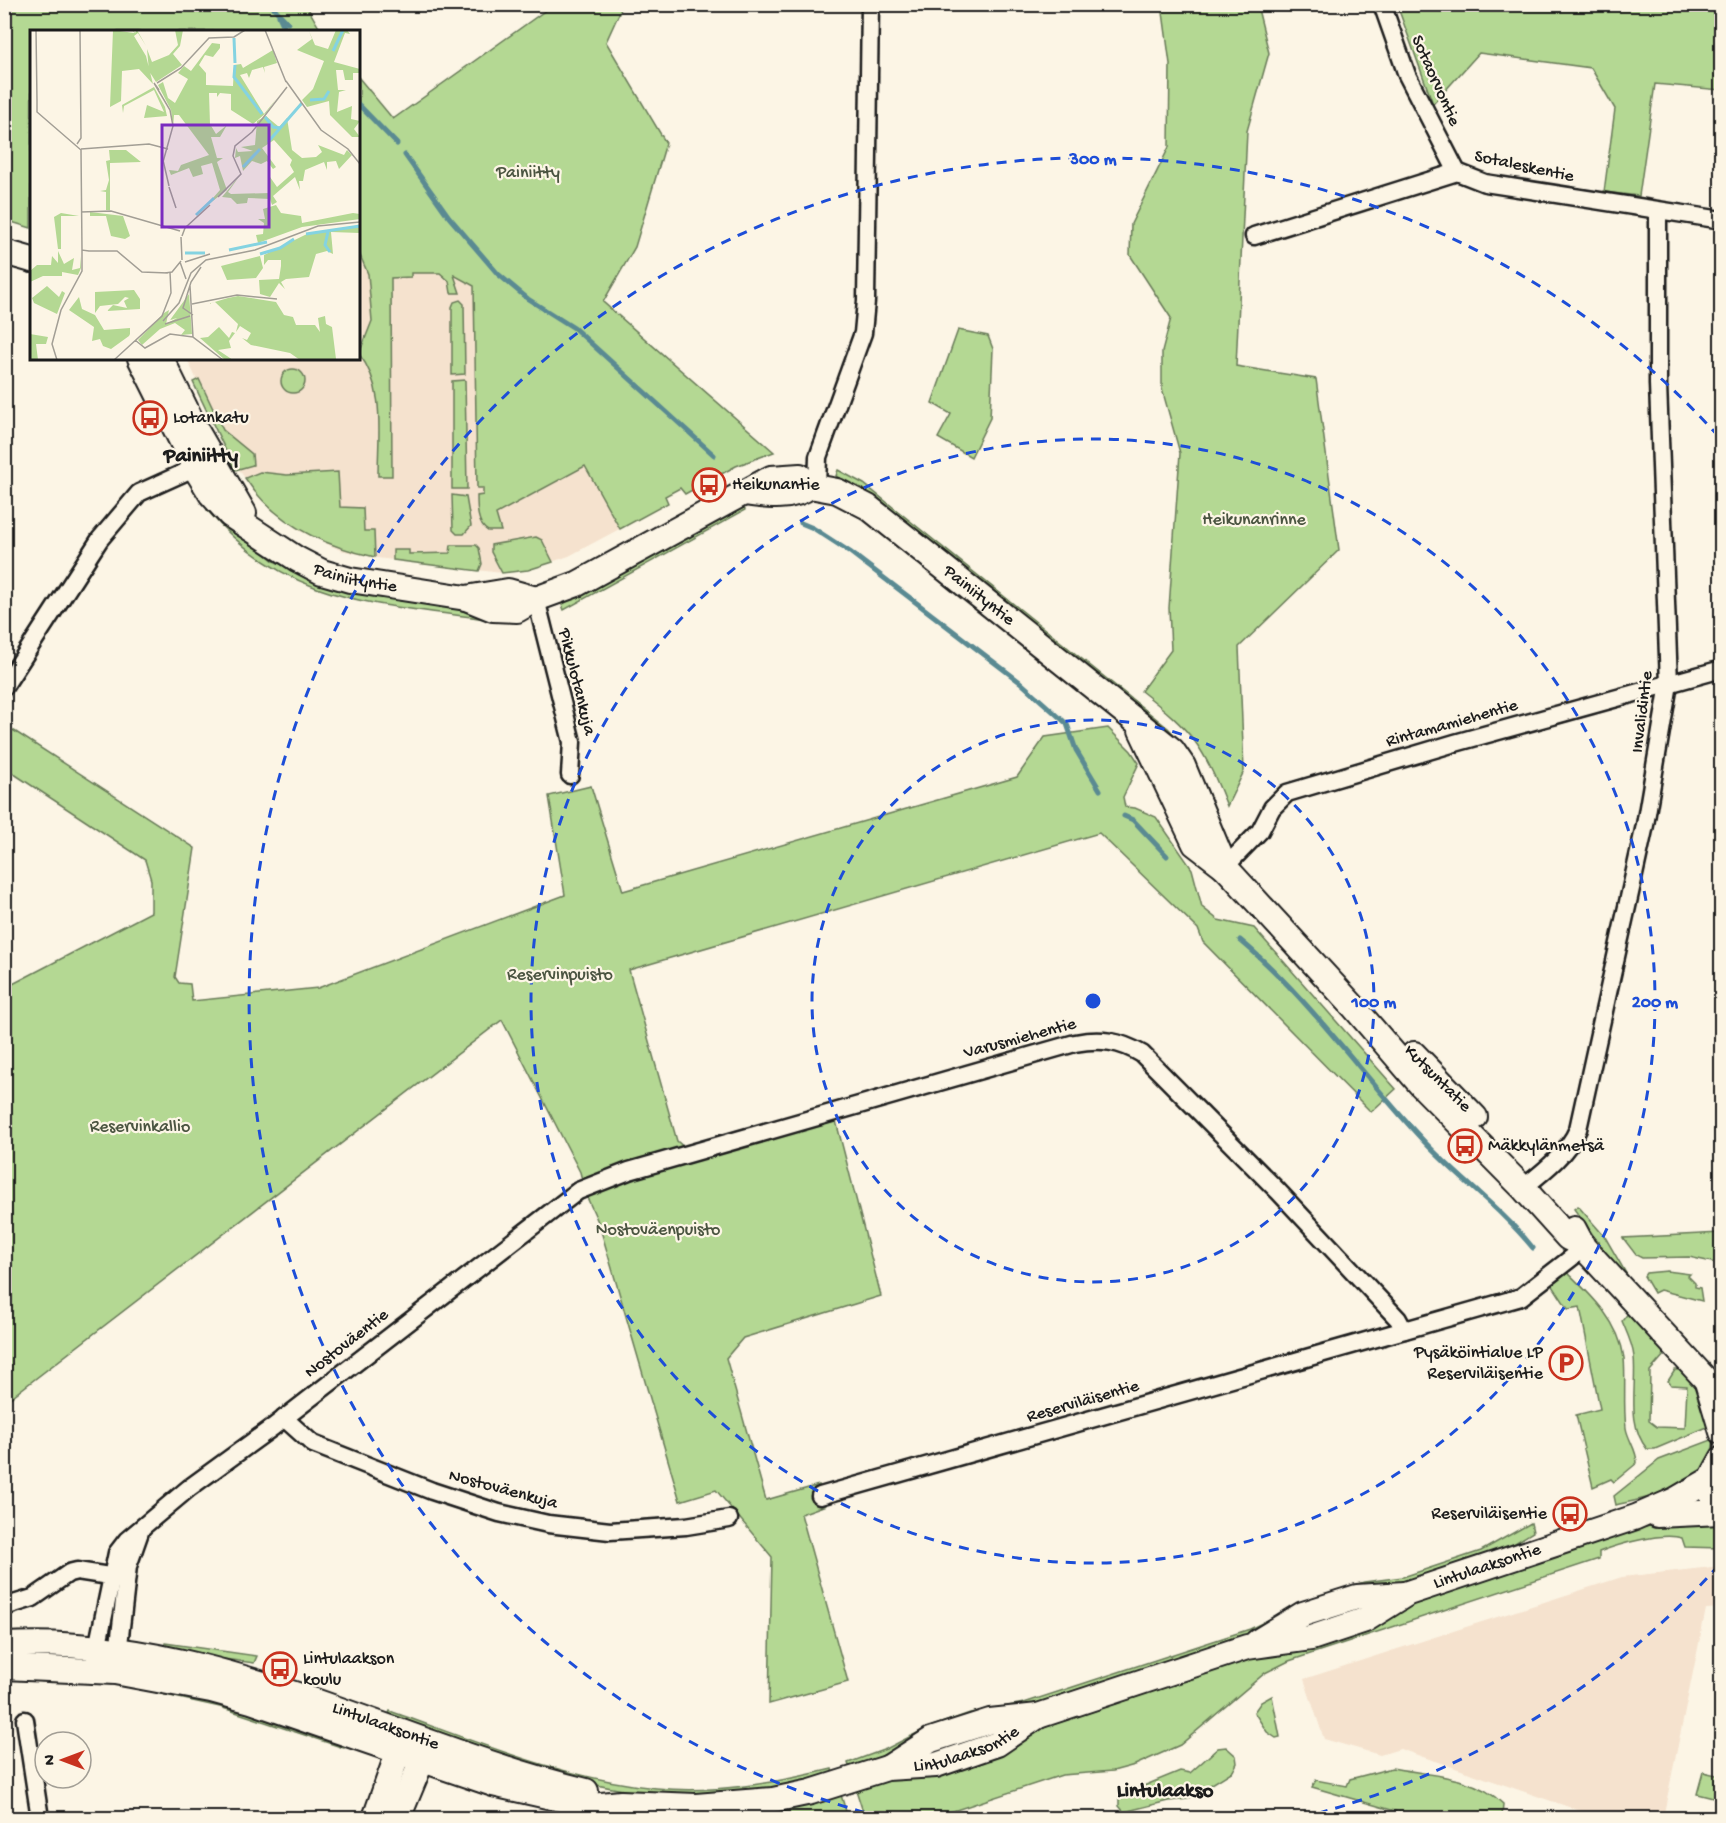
<svg xmlns="http://www.w3.org/2000/svg" width="1726" height="1823" viewBox="0 0 1726 1823" font-family="'Gochi Hand',sans-serif">
<rect width="100%" height="100%" fill="#fcf5e5"/>
<filter id="ink" filterUnits="userSpaceOnUse"><feTurbulence type="fractalNoise" baseFrequency=".0167" numOctaves="2"/><feDisplacementMap in="SourceGraphic" scale="12" xChannelSelector="R" yChannelSelector="G"/><feConvolveMatrix kernelMatrix="1 2 1 2 8 2 1 2 1" color-interpolation-filters="sRGB"/></filter>
<g filter="url(#ink)">
<g fill="#f5e2ce">
<path d="M359,184L452,274L497,300L709,480L685,494L680,488L665,496L668,503L569,556L528,570L502,573L377,558L340,550L300,531L270,509L254,492L240,471L187,359L358,358Z"/>
<path d="M1721,1566V1608L1706,1609L1663,1818H1601L1400,1749L1380,1755L1324,1739L1304,1679L1622,1577Z"/>
</g>
<g fill="#b4d893" stroke="#687a58" stroke-width="1.5">
<path d="M4,5H306L321,31L32,32L31,228L5,220Z"/>
<path d="M553,5H629L621,9L606,42L666,143L635,247L603,302L774,452L736,466L685,494L680,488L665,496L668,503L620,529L585,466L496,514L501,531H488C477,525 477,507 477,496L483,495V488H477L474,286L454,275L460,293H451L449,281L440,273H411V277L391,278L392,476H378C378,434 386,388 359,354L372,321L368,274L359,253V78L393,119Z"/>
<path d="M1162,5H1257L1269,53L1247,131L1236,366L1316,379L1339,550L1239,647L1244,771L1227,806C1204,746 1192,731 1141,691L1171,650L1169,608L1180,453L1162,389V352L1171,318L1130,255L1131,224L1169,147L1170,64Z"/>
<path d="M1397,5H1721V90L1655,84L1639,196L1604,192L1615,109L1591,68L1479,53L1433,104Z"/>
<path d="M460,300L464,304L465,374L452,375V307L454,302Z"/>
<path d="M958,330L988,336L993,349L990,418L971,457L938,438L951,414L932,403Z"/>
<circle cx="293" cy="381" r="12"/>
<path d="M199,379L223,430L252,454L253,465L235,470L193,382Z"/>
<path d="M465,380L467,489H452V381Z"/>
<path d="M838,470L864,484L1168,728C1191,751 1201,775 1213,805L1206,807L1195,779L871,499L836,476Z"/>
<path d="M260,472L287,475L338,472L340,507L363,508L364,531H374L375,557C323,546 275,524 245,478Z"/>
<path d="M452,495L466,497L471,526L464,534H457L453,530Z"/>
<path d="M744,507L745,510L564,610L562,605L578,594L729,511Z"/>
<path d="M210,508L274,561L320,583L450,605L492,620C378,603 289,606 207,510Z"/>
<path d="M536,537L542,540L553,562L528,570L502,573L491,552V545Z"/>
<path d="M451,545H476L479,548L482,564L479,571L393,560V550H409V554L450,553Z"/>
<path d="M5,725L195,848L175,977L179,983L190,984L192,1001L318,988L565,895L549,796L591,786L623,891L1017,777L1045,737L1108,728L1131,751L1139,763L1123,797L1125,807L1135,808L1156,817L1192,869L1202,907L1218,920L1254,928L1396,1089L1371,1112L1203,942L1198,929L1099,833L629,970L677,1141L696,1158L836,1121L881,1296L743,1338L726,1358L766,1500L819,1485L826,1505L801,1514L848,1682L769,1704L772,1557L716,1490L680,1501L599,1224L586,1195L580,1172L502,1020L5,1402V988L151,912V880L145,860L5,768Z"/>
<path d="M1578,1206L1605,1237L1631,1282L1609,1257L1574,1209Z"/>
<path d="M1721,1233V1264L1689,1257L1642,1258L1636,1255L1623,1238Z"/>
<path d="M1566,1271C1591,1295 1619,1321 1624,1358C1626,1381 1623,1405 1626,1428C1628,1440 1637,1450 1637,1463L1614,1482L1611,1479L1593,1487L1576,1415L1600,1409L1580,1307L1568,1309L1551,1283Z"/>
<path d="M1667,1271L1690,1274L1688,1276L1695,1283V1287L1700,1288L1702,1301L1660,1290L1654,1293L1644,1276L1646,1273Z"/>
<path d="M1629,1312L1662,1350L1664,1355L1650,1371L1649,1421L1657,1427L1685,1428L1687,1386L1671,1385L1668,1381L1675,1370H1681L1696,1383L1712,1425L1655,1449H1647C1626,1423 1637,1387 1634,1357C1633,1345 1627,1333 1622,1321Z"/>
<path d="M1714,1439C1711,1487 1655,1496 1616,1505L1614,1496L1659,1460Z"/>
<path d="M1672,1522L1721,1523V1548L1685,1547L1682,1538C1662,1532 1619,1544 1599,1552V1559L1289,1661L1265,1673L1180,1745L1135,1765L1113,1771L1062,1775L932,1818H865L856,1790L1401,1609L1629,1530Z"/>
<path d="M1531,1523L1533,1532L1507,1548L894,1752L850,1769L848,1763L886,1749L927,1728L970,1713L1024,1703L1250,1629L1312,1598L1364,1582L1403,1577L1481,1551Z"/>
<path d="M165,1643L257,1656L254,1663L164,1651Z"/>
<path d="M158,1685L347,1741L344,1748L220,1707L156,1693Z"/>
<path d="M1272,1696L1280,1737L1276,1738L1267,1732L1254,1712L1261,1702Z"/>
<path d="M390,1711C477,1742 564,1779 656,1788C715,1794 775,1783 832,1769L833,1774C775,1789 716,1799 656,1794C564,1786 475,1748 387,1719Z"/>
<path d="M1226,1747L1236,1756L1237,1763L1233,1771L1188,1799L1168,1801L1124,1812L1119,1806V1796L1180,1771L1190,1773L1218,1748Z"/>
<path d="M1392,1768C1429,1775 1476,1776 1503,1804L1502,1818H1419L1312,1787L1316,1780L1347,1786L1350,1779Z"/>
<path d="M1703,1772L1721,1776V1800L1697,1794Z"/>
<path d="M841,1795L848,1818H703L759,1813Z"/>
</g>
<g fill="none" stroke-linecap="round" stroke-linejoin="round">
<g stroke="#5a8a92" stroke-width="5">
<path d="M270,4L288,23"/>
<path d="M279,16L285,29"/>
<path d="M358,104L397,144"/>
<path d="M405,155L449,217L498,274L528,299L574,328L714,455"/>
<path d="M801,523L813,528L850,552L1020,682L1067,724L1076,750L1100,790"/>
<path d="M1124,816L1133,820L1167,856"/>
<path d="M1240,940C1308,997 1359,1071 1419,1136C1455,1176 1499,1206 1533,1248"/>
</g>
<g stroke="#1c1c1c" stroke-width="21">
<g id="street">
<path d="M1382,4L1407,75L1457,172"/>
<path d="M1254,236L1457,172L1485,183L1722,220"/>
<path d="M817,486L818,457L863,333L866,301L870,4"/>
<path d="M536,599L572,742L570,775"/>
<path d="M4,687L100,539L139,493L203,464"/>
<path d="M1225,867L1260,831L1272,808L1287,793L1455,743L1722,669"/>
<path d="M1523,1188C1543,1172 1568,1153 1578,1129L1645,825L1669,684L1658,384V211"/>
<path d="M284,1418L313,1444L432,1491L499,1513L548,1524L610,1531L686,1526L729,1519"/>
<path d="M820,1496L1521,1297L1584,1248"/>
<path d="M4,1607L33,1598L69,1573L77,1571L122,1578"/>
<path d="M95,1658L117,1553L127,1540L189,1488L273,1427L578,1191L629,1171L1075,1043C1101,1038 1120,1041 1142,1054L1278,1191L1398,1319L1404,1330"/>
<path d="M117,1662L128,1566L141,1529"/>
<path d="M25,1720L40,1818"/>
</g>
</g>
<g stroke="#1c1c1c" stroke-width="28">
<g id="secondary">
<path d="M4,252L32,260"/>
<path id="s1" d="M140,358L195,468L211,494L230,515L297,559L322,572L350,580L466,598L493,609L517,610L536,599L577,584L771,478L800,476L810,486L837,491L868,507L1172,750L1183,766L1225,867"/>
<path d="M161,358L196,430L244,513"/>
<path d="M745,493C767,496 792,500 810,486"/>
<path d="M466,598L508,591L536,599"/>
<path d="M1141,730L1195,844L1225,867L1353,1006L1420,1084L1523,1188L1568,1238L1581,1243"/>
<path d="M1414,1054L1475,1117"/>
<path d="M1574,1229L1584,1248L1722,1397"/>
<path d="M1707,1382L1722,1432"/>
<path d="M1712,1496L1711,1479L1722,1459"/>
<path d="M1657,1515L1721,1512"/>
<path d="M1257,1642L1303,1614L1357,1597L1404,1594"/>
<path id="s2" d="M4,1645C211,1633 392,1744 586,1791"/>
<path id="s3" d="M4,1667L115,1672L211,1690L251,1701L493,1784L592,1806L621,1803L696,1806L773,1800L811,1792L887,1768L936,1765L997,1744L1038,1716"/>
<path id="s4" d="M889,1767L931,1740L990,1721L1038,1716L1247,1647L1311,1638L1365,1620L1408,1593L1636,1517L1675,1500L1711,1479"/>
<path d="M375,1818L403,1739"/>
<path d="M398,1818L427,1748"/>
</g>
</g>
<use href="#street" stroke="#fcf5e5" stroke-width="16"/>
<use href="#secondary" stroke="#fcf5e5" stroke-width="24"/>
</g>
</g>
<g fill="none" stroke="#1d4ed8" stroke-width="3" stroke-dasharray="10 8">
<circle cx="1093" cy="1001" r="281"/>
<circle cx="1093" cy="1001" r="562"/>
<path d="M1719 1565A843 843 0 0 1 1304 1817M882 1817A843 843 0 1 1 1719 437"/>
</g>
<defs>
<g id="bus-ring" transform="scale(1.725)"><circle r="9.5" fill="#fcf5e5" stroke="#c8321e" stroke-width="1.5"/><path d="M-5-6H5V4H4V6H2V4H-2V6H-4V4H-5ZM-3.5-4V0h7V-4ZM-3.5 1.2v1.5H-2V1.2ZM2 1.2v1.5H3.5V1.2Z" fill="#c8321e"/></g>
<g id="parking-ring" transform="scale(1.725)"><circle r="9.5" fill="#fcf5e5" stroke="#c8321e" stroke-width="1.5"/><path d="M-3.5-5.5H1a3.5 3.5 0 0 1 0 7H-1V5.5H-3.5ZM-1-3.4V-.6H.8a1.4 1.4 0 0 0 0-2.8Z" fill="#c8321e"/></g>
</defs>
<g fill-rule="evenodd">
<use href="#bus-ring" x="150" y="418"/>
<use href="#bus-ring" x="709" y="485"/>
<use href="#bus-ring" x="1465" y="1146"/>
<use href="#parking-ring" x="1566" y="1363"/>
<use href="#bus-ring" x="1570" y="1514"/>
<use href="#bus-ring" x="280" y="1669"/>
</g>
<g text-anchor="middle" dominant-baseline="central" stroke-width="4.5" stroke-linejoin="round" paint-order="stroke">
<g font-size="18" fill="#1c1c1c" stroke="#fcf5e5">
<text transform="translate(1435 81) rotate(66)">Sotaorvontie</text>
<text transform="translate(1524 167) rotate(12)">Sotaleskentie</text>
<text stroke="none"><textPath href="#s1" startOffset="324">Painiityntie</textPath></text>
<text stroke="none"><textPath href="#s1" startOffset="1024">Painiityntie</textPath></text>
<text transform="translate(576 682) rotate(76)">Pikkulotankuja</text>
<text transform="translate(1643 712) rotate(-83)">Invalidintie</text>
<text transform="translate(1452 724) rotate(-16)">Rintamamiehentie</text>
<text transform="translate(1020 1039) rotate(-15)">Varusmiehentie</text>
<text transform="translate(1437 1079) rotate(45)">Kutsuntatie</text>
<text transform="translate(347 1344) rotate(-38)">Nostoväentie</text>
<text transform="translate(1083 1402) rotate(-16)">Reserviläisentie</text>
<text transform="translate(503 1490) rotate(15)">Nostoväenkuja</text>
<text stroke="none"><textPath href="#s4" startOffset="636">Lintulaaksontie</textPath></text>
<text stroke="none"><textPath href="#s2" startOffset="393">Lintulaaksontie</textPath></text>
<text stroke="none"><textPath href="#s3" startOffset="990">Lintulaaksontie</textPath></text>
</g>
<g font-size="18" fill="#4a5440" stroke="#fcf5e5">
<text x="528" y="173">Painiitty</text>
<text x="1254" y="520">Heikunanrinne</text>
<text x="560" y="975">Reservinpuisto</text>
<text x="140" y="1127">Reservinkallio</text>
<text x="658" y="1230">Nostoväenpuisto</text>
</g>
<g font-size="18" fill="#1c1c1c" stroke="#fcf5e5" text-anchor="start">
<text x="173" y="418">Lotankatu</text>
<text x="732" y="485">Heikunantie</text>
<text x="1488" y="1146">Mäkkylänmetsä</text>
<text x="1543" y="1353" text-anchor="end">Pysäköintialue LP<tspan x="1543" dy="21">Reserviläisentie</tspan></text>
<text x="1547" y="1514" text-anchor="end">Reserviläisentie</text>
<text x="303" y="1659">Lintulaakson<tspan x="303" dy="21">koulu</tspan></text>
</g>
<g font-size="21" font-weight="bold" fill="#1c1c1c" stroke="#fcf5e5">
<text x="201" y="457">Painiitty</text>
<text x="1165" y="1792">Lintulaakso</text>
</g>
</g>
<g transform="translate(30 30)">
<rect width="330" height="330" fill="#fcf5e5"/>
<path d="M83,0L104,3L103,0L105,3L107,0L116,16L108,3L104,6L116,26L123,54L109,39L92,41L91,71L80,77ZM145,0H153L150,16L143,24L152,35L126,52L119,41L117,19L122,32L139,25L148,15ZM306,0H317L320,4L315,3L304,32L330,39V43H323V50H315L313,40H306L308,60H316L309,62L307,82L322,76L321,89L330,91L324,99L330,107H322L300,85L299,71L277,77L272,70L283,59L294,31L267,20L282,9L279,1L285,15L298,19ZM182,13L190,14V18L183,27L175,25L169,35L176,43V55L203,56L204,35L211,34L213,38L243,20L247,33L234,37L235,43L233,37L222,40L219,48L217,43L210,45L234,84L246,69L236,83L223,94L201,80V64L190,63L187,67V63H179L180,94L186,104L197,95L190,107H181L187,128H193L187,132L197,160L175,177L190,160L182,133L171,136L173,144L163,147L159,138L141,145L139,140L148,141L151,135L179,125L149,85H144L143,98L141,80L128,55L133,52L138,68L145,73L158,49L148,43L154,36L161,41ZM124,57L135,77L137,86L114,88L117,75L134,82L124,60L94,76L93,83L92,75ZM236,86L249,97L257,88L262,120L272,128L286,127L292,122L288,115L314,125L317,120L322,125L309,139L306,131L297,132V140L294,132L275,140L273,151H269L270,160L265,147L243,166L247,172L242,175L240,169L218,168L217,173L207,174L201,168L192,167L211,144L198,162L201,164L240,163V147L247,157L264,142L260,135L262,130L244,110L232,118L246,137L243,139L237,131L231,134L222,131L213,141L210,126L205,128L206,118L208,122L223,121L211,117L225,115L227,91ZM79,120H96L111,132L80,133V180H76V162L70,161L76,160L79,150L76,131L80,130ZM246,175L251,183L271,186L272,193L323,183L330,184V189L272,197L228,213L226,205L233,204L234,193L228,189H235L233,179ZM60,182L93,186L100,206L95,209L81,206L76,186H60ZM31,183L49,186H31V219H28L24,187ZM330,197V203L301,202L303,224L297,221L286,224L279,247L256,249L251,252L255,259L249,253L240,267L230,264L229,250L249,249L251,236V230H238L234,235V225L279,203ZM28,221L34,234L44,228L42,240L50,238V226L51,238L48,245L32,242V246H13L0,252V241L7,235H21L22,226L28,233ZM230,226L233,238L226,248L197,250L191,236ZM17,256L29,267L32,261L35,263L27,284L4,273L2,268ZM104,260L110,269V279L77,281L83,275L97,278L94,271L99,268L95,267L88,274L70,276L65,283V262ZM159,264L162,304L151,305L155,300L145,293L130,299L112,315L108,310L134,283L139,280L136,294L147,288L140,290ZM208,266L246,272L254,285L263,287L266,295H285L290,302L288,288L295,286L296,294L302,297L306,329L270,330L260,323L221,315L212,308L217,310L221,303L210,296L206,302L208,294L185,272L178,274L198,268ZM49,267L52,279L65,285L74,300L100,298V291V304L99,306L81,319L73,316L70,309L62,311L64,297L39,280ZM189,297L199,308L202,302L205,303L199,311L201,318L188,320L203,330H195L170,308L178,307ZM0,304L18,307L16,314H6L8,330H0Z" fill="#b4d893"/>
<path fill="none" stroke="#84d3e1" stroke-width="3" d="M204,8L205,33M303,21L313,0M205,35L204,47L232,84M280,70L294,69L299,61M235,87L243,97L251,98M238,112L272,73M213,137L230,119M166,185L184,168M298,202L295,215L300,222M276,204L330,196M199,220L237,212M155,223H175M230,224L250,218L264,209"/>
<path fill="none" stroke="#a29e95" stroke-width="1.5" d="M6,0L7,71M235,0L256,52M256,51L291,100L318,119L330,134M127,53L151,38L179,8L204,7L215,0M129,60L124,53L140,80L143,96L133,132M7,69V82L51,120L52,220M222,102L257,57M47,114L51,108L50,0M51,119L119,114L138,119M133,130L139,156M139,157L146,178M188,167L211,144L203,126L205,116L222,102M51,182L81,181L150,201M152,206L155,198L180,175M151,207L152,230M58,221H87L112,242L138,243M150,232L156,249M155,232L180,224M135,243L142,242L151,231M160,256L163,307L193,330M162,274L207,265L247,269M163,285L153,278L161,252L171,237M133,291L149,273L161,243L176,230L225,220L288,196L330,192M135,294L160,286M105,310L115,318L140,304L163,307M27,330L22,314L31,280L52,241V220L59,221M84,330L132,286L141,263L140,242"/>
<path fill="#7b2cbf" fill-opacity="0.15" stroke="#7b2cbf" stroke-width="3" d="M132,95H239V197H132Z"/>
<rect width="330" height="330" fill="none" stroke="#1c1c1c" stroke-width="3"/>
</g>
<circle cx="1093" cy="1001" r="9" fill="#1d4ed8" stroke="#fcf5e5" stroke-width="3"/>
<g font-size="18" text-anchor="middle" font-weight="bold" fill="#1d4ed8" stroke="#fcf5e5" stroke-width="4.5" stroke-linejoin="round" paint-order="stroke">
<text x="1093" y="164">300 m</text>
<text x="1374" y="1007">100 m</text>
<text x="1655" y="1007">200 m</text>
</g>
<rect width="1726" height="1823" fill="none" stroke="#fcf5e5" stroke-width="24"/>
<rect x="12" y="12" width="1702" height="1799" fill="none" stroke="#1c1c1c" stroke-width="2" filter="url(#ink)"/>
<g transform="translate(63 1760) rotate(270)"><circle r="28" fill="#fcf5e5" stroke="#a29e95" stroke-width="1.5"/>
<path d="M0-4.5L10 22L0 15L-10 22Z" fill="#c8321e"/>
<text y="-9" font-size="16" font-weight="bold" text-anchor="middle" fill="#1c1c1c">N</text>
</g>
</svg>
